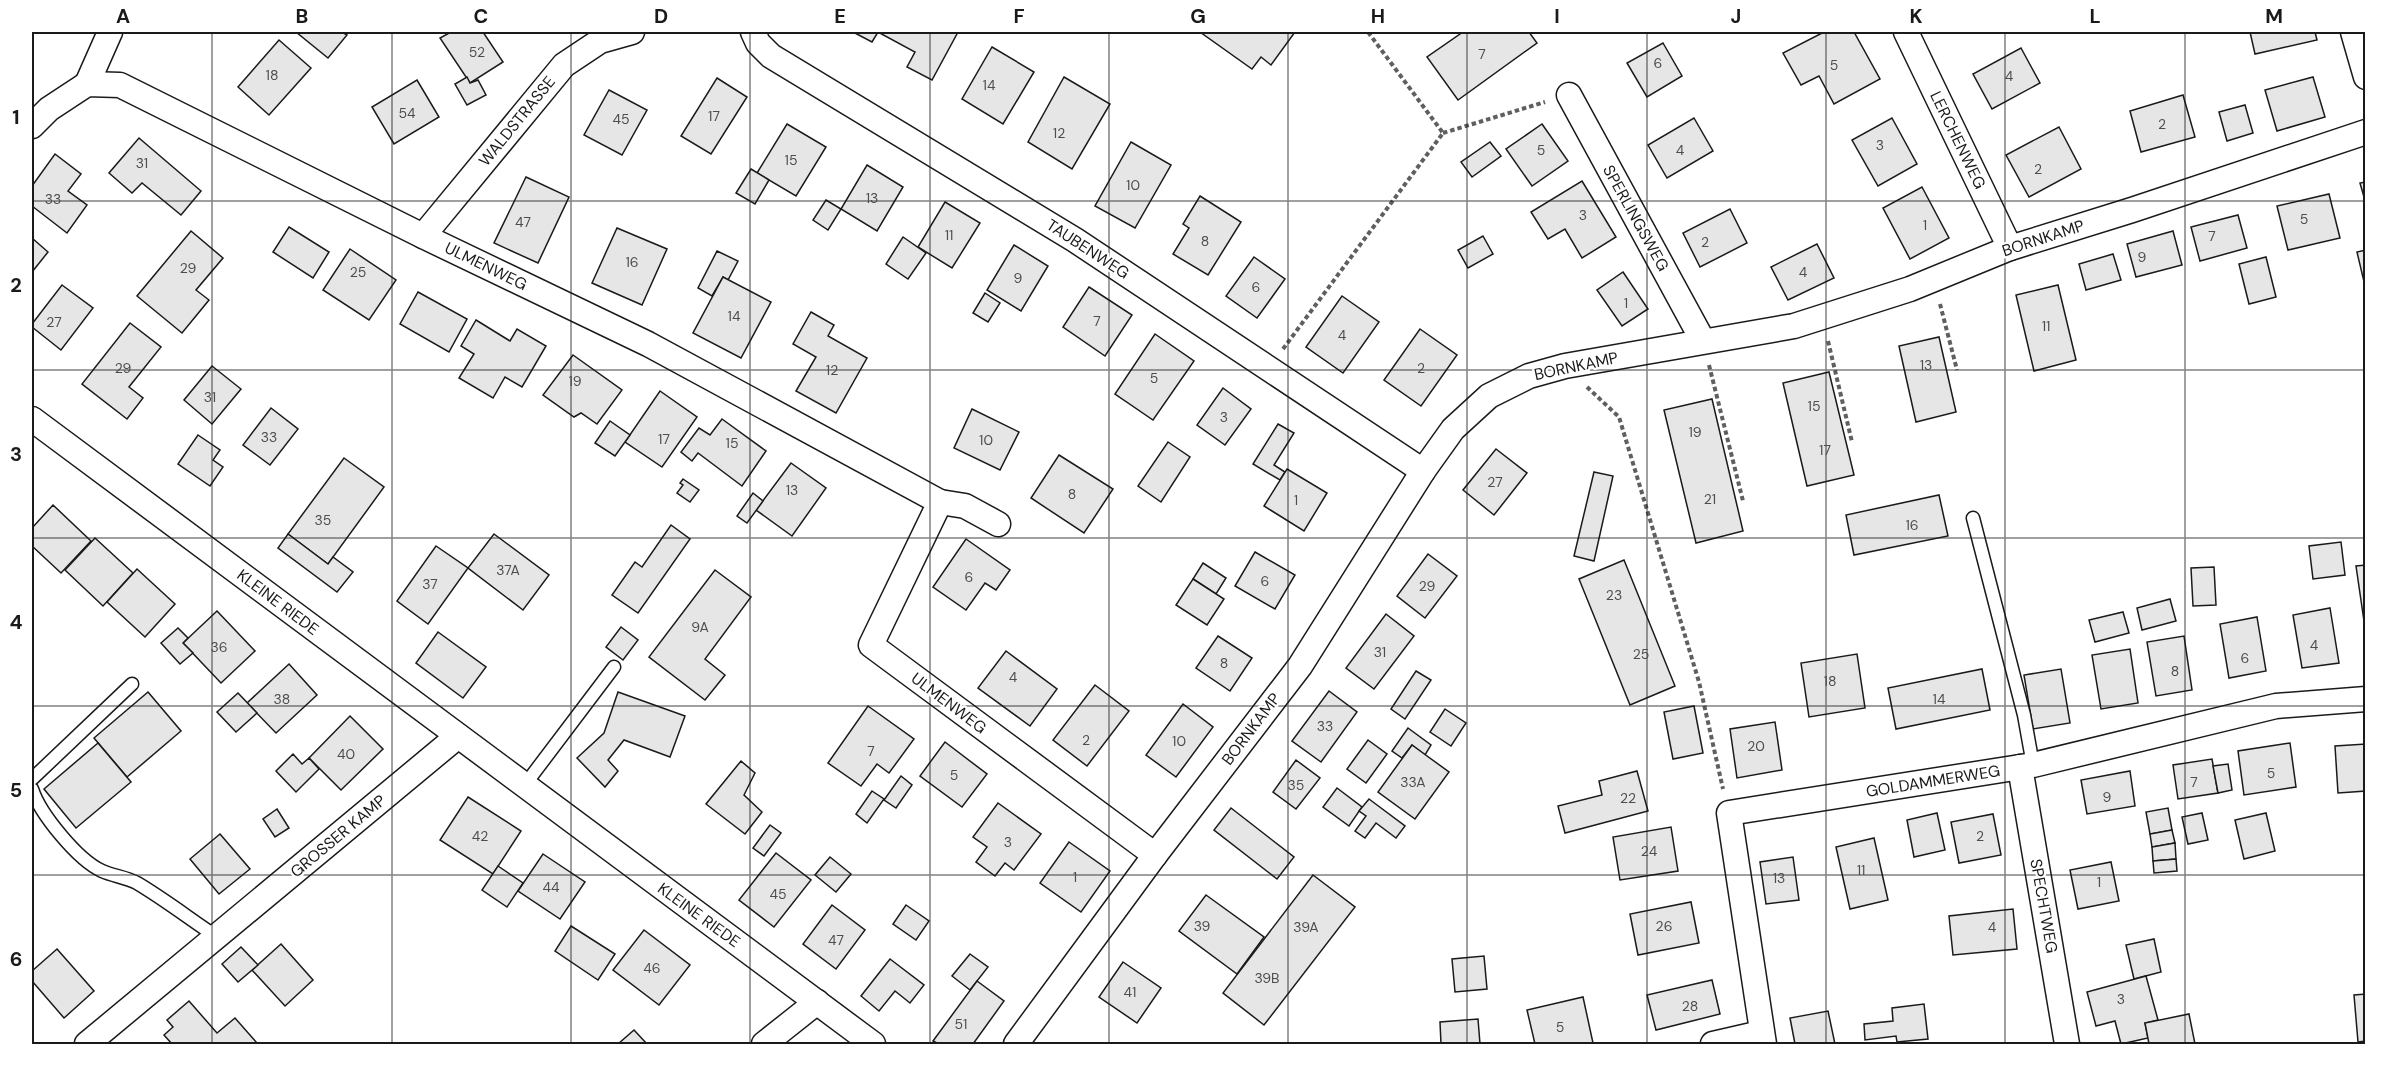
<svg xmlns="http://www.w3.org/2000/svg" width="2397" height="1076" viewBox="0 0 2397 1076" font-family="'DM Sans',sans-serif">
<rect width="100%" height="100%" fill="#fff"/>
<g fill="#e6e6e6" stroke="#1a1a1a" stroke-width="1.5">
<path d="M296,32H342L347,35L328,58Z"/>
<path d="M451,32H483L503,62L470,83L440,38Z"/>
<path d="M853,32H958L932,80L907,67L915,52L878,32L872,42Z"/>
<path d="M1200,32H1295L1271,65L1261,57L1252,69Z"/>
<path d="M1463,32H1529L1537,43L1458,100L1427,57Z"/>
<path d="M1824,32H1854L1880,79L1834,104L1819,76L1801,85L1783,53Z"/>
<path d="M2250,32H2315L2317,40L2255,54Z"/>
<path d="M279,40L311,68L269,115L238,87Z"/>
<path d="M1663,43L1682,76L1647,97L1627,63Z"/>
<path d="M992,47L1034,72L1003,124L962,99Z"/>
<path d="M2021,48L2040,83L1992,109L1973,74Z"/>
<path d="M467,77L470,83L478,80L486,95L467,105L455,84Z"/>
<path d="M1064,77L1110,104L1072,169L1028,142Z"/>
<path d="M2313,77L2325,117L2277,131L2265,90Z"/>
<path d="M717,78L747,97L711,154L681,136Z"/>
<path d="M417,80L439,117L394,144L372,107Z"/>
<path d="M609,90L647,110L622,155L584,135Z"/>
<path d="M2183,95L2195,137L2141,152L2130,111Z"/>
<path d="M2245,105L2253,133L2227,141L2219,112Z"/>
<path d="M1694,118L1713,151L1667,178L1648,145Z"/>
<path d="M1892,118L1917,164L1878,186L1852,140Z"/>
<path d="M787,124L826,147L796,196L757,173Z"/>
<path d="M1542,124L1568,161L1532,186L1506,149Z"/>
<path d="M2059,127L2081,169L2029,197L2006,155Z"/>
<path d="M139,138L201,191L181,215L142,183L132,193L109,173Z"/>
<path d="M1131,142L1171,165L1135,228L1095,206Z"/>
<path d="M1490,142L1501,156L1472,177L1461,162Z"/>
<path d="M55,154L81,174L68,191L87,205L67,233L32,206V186Z"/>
<path d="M867,165L903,187L877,231L841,209Z"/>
<path d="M751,169L769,180L755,204L736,193Z"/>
<path d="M526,177L569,197L538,263L494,243Z"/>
<path d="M1582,181L1616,237L1582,258L1565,229L1548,239L1531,212Z"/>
<path d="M2366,182V204L2360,183Z"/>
<path d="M1922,187L1949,238L1910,259L1883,208Z"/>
<path d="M2329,194L2340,238L2288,250L2277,206Z"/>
<path d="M1200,196L1241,222L1208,275L1173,254L1189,228L1183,224Z"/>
<path d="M826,200L841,209L828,230L813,220Z"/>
<path d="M945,202L980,223L952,268L918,247Z"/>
<path d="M1730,209L1747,243L1700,267L1683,233Z"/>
<path d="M2238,215L2247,248L2200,261L2191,227Z"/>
<path d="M289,227L329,252L313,278L273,252Z"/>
<path d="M617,228L667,249L642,305L592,283Z"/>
<path d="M191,231L223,258L196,290L209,300L182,333L137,296Z"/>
<path d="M2173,231L2182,265L2136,277L2127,244Z"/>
<path d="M1483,236L1493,254L1468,268L1458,250Z"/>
<path d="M903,237L926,253L908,279L886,264Z"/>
<path d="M32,238L48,252L32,272Z"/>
<path d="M1817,244L1834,278L1788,300L1771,267Z"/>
<path d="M1014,245L1048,266L1021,311L987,290Z"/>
<path d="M350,249L396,280L369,320L323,290Z"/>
<path d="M2366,250V285L2365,286L2357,252Z"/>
<path d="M717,251L738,261L728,280L723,277L712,296L698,288Z"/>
<path d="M2113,254L2121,280L2086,290L2079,264Z"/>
<path d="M1254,257L1285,279L1257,318L1226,296Z"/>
<path d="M2266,257L2276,297L2249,304L2239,264Z"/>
<path d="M1623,272L1648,309L1622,326L1597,290Z"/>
<path d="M723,277L771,302L741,358L693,333Z"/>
<path d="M62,285L93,308L61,350L32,327V324Z"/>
<path d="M2058,285L2076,360L2034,371L2016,295Z"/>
<path d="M1089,287L1132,315L1105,356L1063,327Z"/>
<path d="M418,292L467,319L449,352L400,324Z"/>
<path d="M985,293L1000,303L988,322L973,313Z"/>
<path d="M1342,296L1379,322L1343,373L1306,347Z"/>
<path d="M811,312L834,325L828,336L867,358L836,413L796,391L816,357L793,344Z"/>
<path d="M476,320L510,341L517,329L546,346L522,387L505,377L493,398L459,378L474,354L461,346Z"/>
<path d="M130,323L161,347L129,387L143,398L127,419L82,384Z"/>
<path d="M1420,329L1457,355L1421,406L1384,380Z"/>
<path d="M1155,334L1194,361L1153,420L1115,394Z"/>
<path d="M1939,337L1956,412L1916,422L1899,346Z"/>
<path d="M573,355L622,390L597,424L581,413L574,417L543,395Z"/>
<path d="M212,366L241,389L212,424L184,400Z"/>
<path d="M1829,372L1854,475L1807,486L1783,383Z"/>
<path d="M1223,388L1251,409L1225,445L1197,425Z"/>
<path d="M660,391L697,417L662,467L625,442Z"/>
<path d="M1712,399L1743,531L1696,543L1664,410Z"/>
<path d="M271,408L298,429L270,465L243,445Z"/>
<path d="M972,409L1019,432L1000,470L954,448Z"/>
<path d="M722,419L766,451L742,486L698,453L692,461L681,452L699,428L710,435Z"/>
<path d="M610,421L630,435L615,456L595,443Z"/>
<path d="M1278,424L1294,433L1274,465L1285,472L1280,480L1253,464Z"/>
<path d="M198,435L220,450L213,460L223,467L210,486L178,464Z"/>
<path d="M1168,442L1190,457L1161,502L1138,486Z"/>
<path d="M1496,449L1527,473L1494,515L1463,490Z"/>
<path d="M1059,455L1113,489L1084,533L1031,498Z"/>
<path d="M344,458L384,487L328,564L288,534Z"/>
<path d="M791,463L826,488L792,536L756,510Z"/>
<path d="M1287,469L1327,493L1304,531L1264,506Z"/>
<path d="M1594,472L1613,476L1594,561L1574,556Z"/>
<path d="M683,479L699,490L690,502L677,493L683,485L680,483Z"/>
<path d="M753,493L763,501L747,523L737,516Z"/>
<path d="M1939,495L1948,536L1854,555L1846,515Z"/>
<path d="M53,505L91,541L61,573L32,546V528Z"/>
<path d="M671,525L690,539L638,613L612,595L635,562L642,567Z"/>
<path d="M288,534L328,564L333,557L353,572L337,592L278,548Z"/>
<path d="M494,534L549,575L523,610L468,568Z"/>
<path d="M95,538L133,573L103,606L65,570Z"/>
<path d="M966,539L1010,570L996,590L985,583L966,610L933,587Z"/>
<path d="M2341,542L2345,575L2313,579L2309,546Z"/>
<path d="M436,546L468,568L428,624L397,601Z"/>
<path d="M1255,552L1295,575L1275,609L1235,586Z"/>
<path d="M1428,554L1457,576L1425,618L1397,596Z"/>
<path d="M1624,560L1675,686L1630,705L1579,579Z"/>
<path d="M1203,563L1226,578L1216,594L1193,579Z"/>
<path d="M2366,565V635L2356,566Z"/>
<path d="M2214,567L2216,605L2193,606L2191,568Z"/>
<path d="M137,569L175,604L145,637L107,602Z"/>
<path d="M715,570L751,597L705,659L725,675L705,700L649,657Z"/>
<path d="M1193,579L1224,599L1207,625L1176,605Z"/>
<path d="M2170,599L2176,621L2142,630L2137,608Z"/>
<path d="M2330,608L2339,663L2302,668L2293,615Z"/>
<path d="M217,611L255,651L221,683L183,643Z"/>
<path d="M2123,612L2129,633L2095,642L2089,620Z"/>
<path d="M1386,614L1414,636L1374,689L1346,668Z"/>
<path d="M2257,617L2266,671L2229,678L2220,624Z"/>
<path d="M621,627L638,640L623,660L606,647Z"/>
<path d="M178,628L188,638L183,643L193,653L180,664L161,643Z"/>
<path d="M438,632L486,667L463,698L416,663Z"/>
<path d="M1218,636L1252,658L1230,691L1196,668Z"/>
<path d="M2184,636L2192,690L2156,696L2147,642Z"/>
<path d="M2130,649L2138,703L2101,709L2092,655Z"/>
<path d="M1006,651L1057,689L1030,726L978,688Z"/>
<path d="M1857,654L1865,708L1809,717L1801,663Z"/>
<path d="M289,664L317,695L276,733L247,703Z"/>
<path d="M1982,669L1990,710L1896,729L1888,688Z"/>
<path d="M2061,669L2070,723L2033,729L2024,675Z"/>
<path d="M1416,671L1431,680L1405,719L1391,709Z"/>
<path d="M1095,685L1129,711L1087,766L1053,740Z"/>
<path d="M1329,691L1357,712L1321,762L1292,741Z"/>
<path d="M148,692L181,731L127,777L94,738Z"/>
<path d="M618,692L685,716L670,757L624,740L608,760L618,771L605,787L577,758L604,733Z"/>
<path d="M238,693L257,713L236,732L217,712Z"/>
<path d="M1183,704L1213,727L1176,777L1146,755Z"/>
<path d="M868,706L914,739L889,773L877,764L861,786L828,763Z"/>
<path d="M1694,706L1703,753L1673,759L1664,712Z"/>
<path d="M1445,709L1466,723L1451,746L1430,732Z"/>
<path d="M350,716L383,749L341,790L309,758Z"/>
<path d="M1775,722L1782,770L1737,778L1730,729Z"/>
<path d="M1408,728L1431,745L1425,755L1412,745L1402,758L1392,751Z"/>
<path d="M1368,740L1387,754L1366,783L1347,769Z"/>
<path d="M945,742L987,774L962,807L920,776Z"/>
<path d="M98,743L131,782L76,828L44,789Z"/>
<path d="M2290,743L2296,787L2244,795L2238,751Z"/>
<path d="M2366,744V791L2338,793L2335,746Z"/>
<path d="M1412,745L1449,772L1415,819L1378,792Z"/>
<path d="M293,754L302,764L309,758L319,769L296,792L276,771Z"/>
<path d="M2212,759L2218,793L2178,799L2173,765Z"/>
<path d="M1296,760L1320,778L1296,809L1273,792Z"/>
<path d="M741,761L755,773L744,795L762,812L745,834L706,804Z"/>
<path d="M2228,764L2232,790L2218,793L2213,766Z"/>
<path d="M1637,771L1648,811L1565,833L1558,806L1602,795L1599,781Z"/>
<path d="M2130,771L2135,806L2087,814L2081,780Z"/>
<path d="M901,776L912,785L896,808L884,800Z"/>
<path d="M1337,788L1362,807L1349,826L1323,807Z"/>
<path d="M872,791L884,799L867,823L856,814Z"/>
<path d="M468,797L521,831L493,874L440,840Z"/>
<path d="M1369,799L1405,826L1396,838L1376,823L1365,838L1355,831L1366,816L1359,811Z"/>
<path d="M998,803L1041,834L1014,870L1005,863L995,876L976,862L987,847L973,837Z"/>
<path d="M1231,808L1294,857L1277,879L1214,830Z"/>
<path d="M2168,808L2172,830L2150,834L2146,812Z"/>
<path d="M277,809L289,828L275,837L263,819Z"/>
<path d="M1937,813L1945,850L1914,857L1907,820Z"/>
<path d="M2202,813L2208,840L2188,844L2182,817Z"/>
<path d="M2266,813L2275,851L2244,859L2235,820Z"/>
<path d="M1993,814L2001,855L1959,863L1951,822Z"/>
<path d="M770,825L781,833L764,856L753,848Z"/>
<path d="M1671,827L1678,871L1620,880L1613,837Z"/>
<path d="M2172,830L2175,843L2152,847L2150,834Z"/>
<path d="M220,834L250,869L219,894L190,859Z"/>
<path d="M1874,838L1888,900L1850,909L1836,847Z"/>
<path d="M1069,842L1110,871L1081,912L1040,883Z"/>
<path d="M2175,843L2176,859L2153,861L2152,847Z"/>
<path d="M776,853L811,880L774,927L739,900Z"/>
<path d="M543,854L585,882L560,919L518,891Z"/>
<path d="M830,857L851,874L836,892L815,875Z"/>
<path d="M1793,857L1799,900L1766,904L1760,862Z"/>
<path d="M2176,859L2177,871L2154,873L2153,861Z"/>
<path d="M2111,862L2119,901L2078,909L2070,870Z"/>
<path d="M498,866L523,883L507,907L482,890Z"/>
<path d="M1313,875L1355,907L1264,1025L1223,993Z"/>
<path d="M1206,895L1264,937L1237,974L1179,931Z"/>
<path d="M1691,902L1699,943L1638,955L1630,914Z"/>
<path d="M832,905L865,930L836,969L803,944Z"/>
<path d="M906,905L929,921L916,940L893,924Z"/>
<path d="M2013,909L2017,949L1953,955L1949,916Z"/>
<path d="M571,926L615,954L598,980L555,951Z"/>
<path d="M644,930L690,965L659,1005L613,970Z"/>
<path d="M2154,939L2161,972L2134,979L2126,945Z"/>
<path d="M281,944L313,980L285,1006L252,970Z"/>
<path d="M241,947L258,965L238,982L222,964Z"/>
<path d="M57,949L94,991L64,1018L32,981V971Z"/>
<path d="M970,954L988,967L970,990L952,976Z"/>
<path d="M1484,956L1487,989L1455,992L1452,959Z"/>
<path d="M890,959L924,985L910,1003L895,991L879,1011L861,996Z"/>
<path d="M1123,962L1161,988L1137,1023L1099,997Z"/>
<path d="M2146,976L2158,1020L2145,1023L2148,1038L2121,1044L2115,1021L2096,1026L2087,992Z"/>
<path d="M1712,980L1720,1014L1656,1030L1647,995Z"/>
<path d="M977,981L1004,1001L973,1044H939L933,1041Z"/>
<path d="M2366,994V1041L2358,1042L2354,995Z"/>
<path d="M1583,997L1593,1043L1535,1044L1527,1010Z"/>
<path d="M189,1001L217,1033L235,1018L257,1043L172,1044L164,1035L173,1027L167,1020Z"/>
<path d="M1924,1004L1928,1039L1897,1042L1896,1036L1865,1040L1864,1024L1893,1021L1892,1008Z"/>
<path d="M1828,1011L1835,1044H1795L1790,1018Z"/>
<path d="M2189,1014L2195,1044H2149L2145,1023Z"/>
<path d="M1478,1019L1480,1044H1441L1440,1022Z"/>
<path d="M634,1030L647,1044H618Z"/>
</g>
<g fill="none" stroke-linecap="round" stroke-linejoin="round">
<g stroke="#1a1a1a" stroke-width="15">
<g id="service">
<path d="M1973,518L2024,715L2033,765"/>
<path d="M32,779L132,684"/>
<path d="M524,786L614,667"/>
<path d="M32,789C40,814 78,860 102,871C113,876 126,877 137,883C164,899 190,919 217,937"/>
</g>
</g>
<g stroke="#1a1a1a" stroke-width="27">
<g id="minor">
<path d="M753,32L758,43L771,56L1075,240L1423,471"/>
<path d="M1906,32L2010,248"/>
<path d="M2353,32L2366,77"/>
<path d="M87,84L110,32"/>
<path d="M1569,95L1703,341"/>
<path d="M32,126L49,109L87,84L120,85L423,236L648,344L940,502L871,645L1155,855"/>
<path d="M423,236L564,65L600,41L632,32"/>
<path d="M32,419L873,1044"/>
<path d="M940,502L965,506L998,524"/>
<path d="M2020,767L2067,1044"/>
<path d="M87,1044L458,736"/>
<path d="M764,1044L817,1002"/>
<path d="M1016,1044L1155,855L1300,666L1423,471L1453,429L1489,396L1529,376L1565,366L1794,326L1910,289L2010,248L2132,210L2366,132"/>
<path d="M1713,1044L1761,1033"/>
<path d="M1764,1044L1729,813L2033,765L2276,706L2366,699"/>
</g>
</g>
<g stroke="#5f5f5f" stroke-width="4" stroke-dasharray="4.5 3" stroke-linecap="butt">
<path d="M1443,133L1545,102"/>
<path d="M1940,304L1957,370"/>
<path d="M1828,341L1852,442"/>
<path d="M1283,349L1443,133L1368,32"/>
<path d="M1709,365L1743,501"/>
<path d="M1587,387L1619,417L1699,682L1723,789"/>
</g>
<use href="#service" stroke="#fff" stroke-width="12"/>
<use href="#minor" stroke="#fff" stroke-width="24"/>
</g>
<path fill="none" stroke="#1a1a1a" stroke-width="1.5" stroke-opacity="0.55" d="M212,32V1044M392,32V1044M571,32V1044M750,32V1044M930,32V1044M1109,32V1044M1288,32V1044M1467,32V1044M1647,32V1044M1826,32V1044M2005,32V1044M2185,32V1044M32,201H2366M32,370H2366M32,538H2366M32,706H2366M32,875H2366"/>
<g text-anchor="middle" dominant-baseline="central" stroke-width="4.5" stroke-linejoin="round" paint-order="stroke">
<g font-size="14" fill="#4d4d4d">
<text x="477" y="52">52</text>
<text x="1482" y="54">7</text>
<text x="1658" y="63">6</text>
<text x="1834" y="65">5</text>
<text x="272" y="75">18</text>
<text x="2009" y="76">4</text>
<text x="989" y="85">14</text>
<text x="407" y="113">54</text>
<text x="714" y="116">17</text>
<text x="621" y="119">45</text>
<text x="2162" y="124">2</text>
<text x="1059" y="133">12</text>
<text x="1880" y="145">3</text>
<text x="1541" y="150">5</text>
<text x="1680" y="150">4</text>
<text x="791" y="160">15</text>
<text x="142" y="163">31</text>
<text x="2038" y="169">2</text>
<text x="1133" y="185">10</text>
<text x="872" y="198">13</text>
<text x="53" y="199">33</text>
<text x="1583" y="215">3</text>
<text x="2304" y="219">5</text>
<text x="523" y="222">47</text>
<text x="1925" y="225">1</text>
<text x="949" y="235">11</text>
<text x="2212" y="236">7</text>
<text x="1205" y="241">8</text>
<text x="1705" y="242">2</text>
<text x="2142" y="257">9</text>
<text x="632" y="262">16</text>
<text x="188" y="268">29</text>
<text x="358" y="272">25</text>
<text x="1803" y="272">4</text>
<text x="1018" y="278">9</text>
<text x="1256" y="287">6</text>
<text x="1626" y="303">1</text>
<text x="734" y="316">14</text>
<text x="1097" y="321">7</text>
<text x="54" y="322">27</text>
<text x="2046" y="326">11</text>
<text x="1342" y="335">4</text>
<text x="1926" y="365">13</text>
<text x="123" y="368">29</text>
<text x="1421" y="368">2</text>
<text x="832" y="370">12</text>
<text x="1154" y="378">5</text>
<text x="575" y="381">19</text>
<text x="210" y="397">31</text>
<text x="1814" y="406">15</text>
<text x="1224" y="417">3</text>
<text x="1695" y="432">19</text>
<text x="269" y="437">33</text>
<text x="664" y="439">17</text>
<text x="986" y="440">10</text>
<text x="732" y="443">15</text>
<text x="1825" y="450">17</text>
<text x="1495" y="482">27</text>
<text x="792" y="490">13</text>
<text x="1072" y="494">8</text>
<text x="1710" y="499">21</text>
<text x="1296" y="500">1</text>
<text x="323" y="520">35</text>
<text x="1912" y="525">16</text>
<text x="508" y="570">37A</text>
<text x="969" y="577">6</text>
<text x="1265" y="581">6</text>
<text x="430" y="584">37</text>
<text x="1427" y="586">29</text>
<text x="1614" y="595">23</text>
<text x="700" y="627">9A</text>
<text x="2314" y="645">4</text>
<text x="219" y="647">36</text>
<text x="1380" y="652">31</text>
<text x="1641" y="654">25</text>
<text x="2245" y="658">6</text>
<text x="1224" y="663">8</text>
<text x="2175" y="671">8</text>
<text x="1013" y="677">4</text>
<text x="1830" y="681">18</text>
<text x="282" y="699">38</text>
<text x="1939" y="699">14</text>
<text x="1325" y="726">33</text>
<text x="1086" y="740">2</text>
<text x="1179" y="741">10</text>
<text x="1756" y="746">20</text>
<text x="871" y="751">7</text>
<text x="346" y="754">40</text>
<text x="2271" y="773">5</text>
<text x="954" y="775">5</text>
<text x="1413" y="782">33A</text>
<text x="2194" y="782">7</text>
<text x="1296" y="785">35</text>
<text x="2107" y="797">9</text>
<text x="1628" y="798">22</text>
<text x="480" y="836">42</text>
<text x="1980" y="836">2</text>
<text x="1008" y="842">3</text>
<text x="1649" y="851">24</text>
<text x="1861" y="870">11</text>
<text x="1075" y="877">1</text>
<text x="1779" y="878">13</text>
<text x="2099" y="882">1</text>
<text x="551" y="887">44</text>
<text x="778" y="894">45</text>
<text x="1202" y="926">39</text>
<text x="1664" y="926">26</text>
<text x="1306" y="927">39A</text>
<text x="1992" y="927">4</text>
<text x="836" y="940">47</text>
<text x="652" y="968">46</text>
<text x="1267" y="978">39B</text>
<text x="1130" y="992">41</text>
<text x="2121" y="999">3</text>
<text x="1690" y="1006">28</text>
<text x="961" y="1024">51</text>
<text x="1560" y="1027">5</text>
</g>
<g font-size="16" fill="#1a1a1a" stroke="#fff">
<text transform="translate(517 121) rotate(-51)">WALDSTRASSE</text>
<text transform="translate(1958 140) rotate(64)">LERCHENWEG</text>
<text transform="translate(1636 218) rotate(61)">SPERLINGSWEG</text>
<text transform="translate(2043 238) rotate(-18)">BORNKAMP</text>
<text transform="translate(1088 249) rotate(33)">TAUBENWEG</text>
<text transform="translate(486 266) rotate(26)">ULMENWEG</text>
<text transform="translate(1576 366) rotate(-12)">BORNKAMP</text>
<text transform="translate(278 602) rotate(37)">KLEINE RIEDE</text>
<text transform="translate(949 703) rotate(37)">ULMENWEG</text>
<text transform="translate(1251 729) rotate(-53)">BORNKAMP</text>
<text transform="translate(1933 781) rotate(-9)">GOLDAMMERWEG</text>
<text transform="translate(338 836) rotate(-40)">GROSSER KAMP</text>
<text transform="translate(2044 906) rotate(80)">SPECHTWEG</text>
<text transform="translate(699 915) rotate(36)">KLEINE RIEDE</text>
</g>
</g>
<rect width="2397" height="1076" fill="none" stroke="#ffffff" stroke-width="66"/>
<rect x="33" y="33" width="2331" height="1010" fill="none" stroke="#1a1a1a" stroke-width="2"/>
<g font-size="20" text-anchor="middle" font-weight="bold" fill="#1a1a1a">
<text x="123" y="23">A</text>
<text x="302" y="23">B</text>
<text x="481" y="23">C</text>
<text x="661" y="23">D</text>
<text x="840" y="23">E</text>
<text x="1019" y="23">F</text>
<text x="1198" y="23">G</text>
<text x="1378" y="23">H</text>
<text x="1557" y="23">I</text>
<text x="1736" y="23">J</text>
<text x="1916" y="23">K</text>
<text x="2095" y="23">L</text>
<text x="2274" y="23">M</text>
<text x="16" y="124">1</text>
<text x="16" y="292">2</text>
<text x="16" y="461">3</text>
<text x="16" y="629">4</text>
<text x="16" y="797">5</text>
<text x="16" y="966">6</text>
</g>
</svg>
